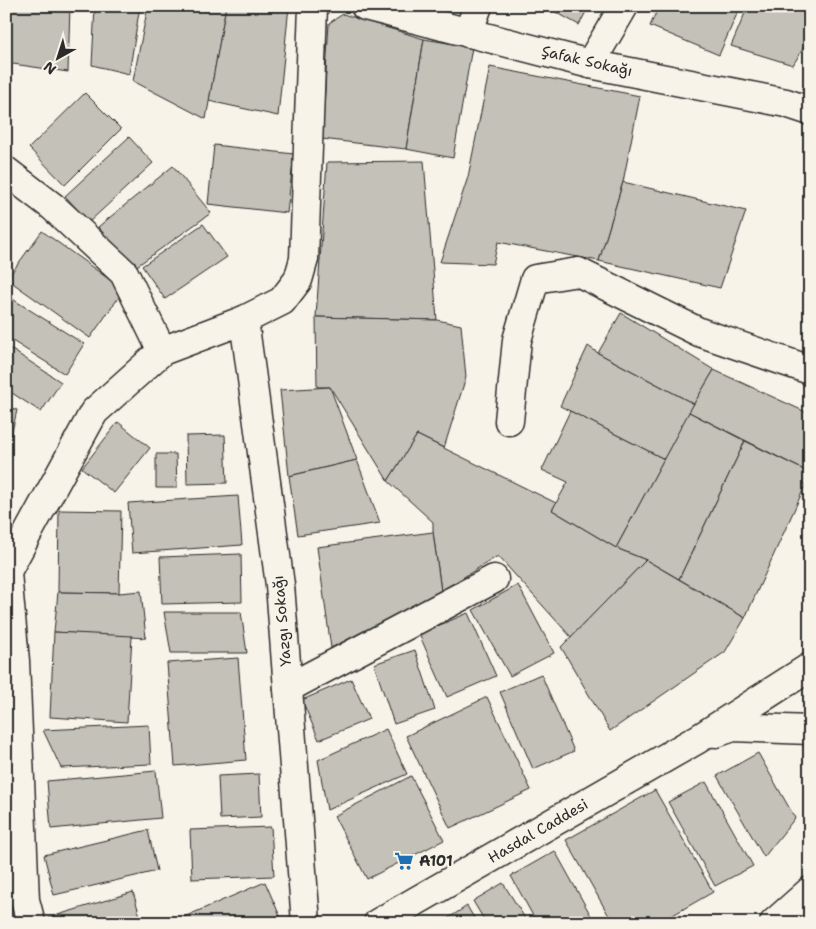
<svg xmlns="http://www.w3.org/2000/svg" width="816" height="929" viewBox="0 0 816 929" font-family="'Shantell Sans',sans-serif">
<rect width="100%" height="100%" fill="#f7f3e8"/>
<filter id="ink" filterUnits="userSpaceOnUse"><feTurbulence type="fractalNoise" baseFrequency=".02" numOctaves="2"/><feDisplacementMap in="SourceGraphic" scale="10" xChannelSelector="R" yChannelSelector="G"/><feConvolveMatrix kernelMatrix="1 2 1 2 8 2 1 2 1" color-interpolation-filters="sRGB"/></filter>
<g filter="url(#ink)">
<g fill="#c4c1b9" stroke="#2b2b2b">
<path d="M6,6H70L68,72L6,63Z"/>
<path d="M95,6H140L129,74L92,65Z"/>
<path d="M148,6H226L206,119L133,81Z"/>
<path d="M226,6H289L278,116L209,101Z"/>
<path d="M545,6H589L579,25Z"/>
<path d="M659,6H739L740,7L719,55L650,26Z"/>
<path d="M748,6H810V37L793,65L731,46Z"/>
<path d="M343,14L424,39L406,149L322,139L329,23Z"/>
<path d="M424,39L472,47L453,158L406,149Z"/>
<path d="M490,67L640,96L623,182L599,261L498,242L493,264L440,262L468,177Z"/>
<path d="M85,93L121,129L65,185L29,148Z"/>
<path d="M129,137L153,163L89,222L65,196Z"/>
<path d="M214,145L294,154L287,213L208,204Z"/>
<path d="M424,161L437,320L316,317L327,162Z"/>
<path d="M173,166L211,213L134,268L98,227Z"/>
<path d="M623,182L746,211L720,288L599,261Z"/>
<path d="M203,224L227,257L165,299L142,266Z"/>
<path d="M42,231L124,290L90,338L7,279Z"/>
<path d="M6,295L84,344L65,374L6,337Z"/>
<path d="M621,313L714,370L694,404L598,353Z"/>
<path d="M316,317L437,320L461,325L466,377L444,448L417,435L388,481L330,387H317Z"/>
<path d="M6,346L61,382L41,412L6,389Z"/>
<path d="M588,346L598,353L694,404L664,459L560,406Z"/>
<path d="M714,370L810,414V473L689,412Z"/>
<path d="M330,387L357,460L289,476L280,390Z"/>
<path d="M6,406L17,410L6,458Z"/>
<path d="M570,411L664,459L616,548L552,510L568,482L542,470Z"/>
<path d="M689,412L745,441L679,579L646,560L616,548Z"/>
<path d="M118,422L150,448L114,493L82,468Z"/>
<path d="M225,435L227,483L187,484L186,436Z"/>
<path d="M417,435L556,503L552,510L616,548L646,560L571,637L498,556L441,591L433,532V522L388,481Z"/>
<path d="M745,441L810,473V475L745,618L679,579Z"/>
<path d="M156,454H176L177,488H156Z"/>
<path d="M357,460L380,523L298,535L289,476Z"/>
<path d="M238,496L242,545L132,553L128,503Z"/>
<path d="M59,510L121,511L119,593L58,592Z"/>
<path d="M433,532L441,591L331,648L317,547Z"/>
<path d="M241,554L242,602L162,604L160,557Z"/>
<path d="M646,560L745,618L725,652L610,731L561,647Z"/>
<path d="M518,585L554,653L510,676L473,610Z"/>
<path d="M141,591L146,638L54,632L58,592L119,593Z"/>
<path d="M164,612H241L247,653H171Z"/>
<path d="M468,613L496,676L447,697L419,634Z"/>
<path d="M54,632L132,636L127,722L50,717Z"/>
<path d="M415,650L435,710L394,724L374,664Z"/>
<path d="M238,658L246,760L175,766L167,663Z"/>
<path d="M541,674L574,751L533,769L500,692Z"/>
<path d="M351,679L369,719L319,740L302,700Z"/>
<path d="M487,697L531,790L450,828L406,736Z"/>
<path d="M149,725L151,764L61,768L43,730Z"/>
<path d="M386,729L407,774L327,810L318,760Z"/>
<path d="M758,753L795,818L764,857L717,776Z"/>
<path d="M156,771L161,818L51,829L47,781Z"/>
<path d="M259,774L261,817L220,819L218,776Z"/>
<path d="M411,776L444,840L367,879L334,816Z"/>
<path d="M706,782L753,866L715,886L668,802Z"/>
<path d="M655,790L713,892L659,923H613L566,840Z"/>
<path d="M271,827L274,876L192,879L190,830Z"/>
<path d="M148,830L157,871L54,895L44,855Z"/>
<path d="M555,851L595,923H537L511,876Z"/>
<path d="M265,882L283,923H186L184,917Z"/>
<path d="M503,883L528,923H486L473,901Z"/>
<path d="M133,892L142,923H49L48,918Z"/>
<path d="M467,906L477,923H441Z"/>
</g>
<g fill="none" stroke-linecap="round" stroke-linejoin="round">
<g stroke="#2b2b2b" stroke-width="31">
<g id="minor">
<path d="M365,6L590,64L786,103L810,111"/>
<path d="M468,33L478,6"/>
<path d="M590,64L624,6"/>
<path d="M6,171L53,207L124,273L162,351"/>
<path d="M244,320L280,585L306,923"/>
<path d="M509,421L517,340L535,279L578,272L699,332L810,370"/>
<path d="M6,573L94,412L162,351L244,320L282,301L298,280L304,259L313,6"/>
<path d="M7,573L15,661L25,900L31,923"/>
<path d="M288,688L494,579"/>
<path d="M716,733L733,727L810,730"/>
<path d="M378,923L698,739L810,667"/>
<path d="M774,923L810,891"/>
</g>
</g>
<use href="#minor" stroke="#f7f3e8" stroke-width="28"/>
</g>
</g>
<defs>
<g id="supermarket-bare" transform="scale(1.5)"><path d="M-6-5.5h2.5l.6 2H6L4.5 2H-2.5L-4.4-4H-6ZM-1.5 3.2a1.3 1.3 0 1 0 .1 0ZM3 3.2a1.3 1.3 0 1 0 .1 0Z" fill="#1f6fb2" stroke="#f7f3e8" stroke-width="2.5" paint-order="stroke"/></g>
</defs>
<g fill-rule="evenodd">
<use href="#supermarket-bare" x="404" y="861"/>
</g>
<g text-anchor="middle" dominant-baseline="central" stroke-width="4.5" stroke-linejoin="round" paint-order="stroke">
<g font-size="15" fill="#2b2b2b" stroke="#f7f3e8">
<text transform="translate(587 61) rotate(13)">Şafak Sokağı</text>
<text transform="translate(282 621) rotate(-95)">Yazgı Sokağı</text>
<text transform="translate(538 831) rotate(-30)">Hasdal Caddesi</text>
</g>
<g font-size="15" font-weight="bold" fill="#2b2b2b" stroke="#f7f3e8" text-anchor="start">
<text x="419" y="861">A101</text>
</g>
</g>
<rect width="816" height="929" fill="none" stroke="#f7f3e8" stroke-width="25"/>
<rect x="12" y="12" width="791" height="904" fill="none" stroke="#2b2b2b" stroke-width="2" filter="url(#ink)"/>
<g transform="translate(58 58) rotate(219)" stroke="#f7f3e8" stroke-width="4" paint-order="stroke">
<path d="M0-4L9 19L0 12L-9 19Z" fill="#2b2b2b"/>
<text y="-8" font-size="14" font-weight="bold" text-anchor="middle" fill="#2b2b2b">N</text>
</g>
</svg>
